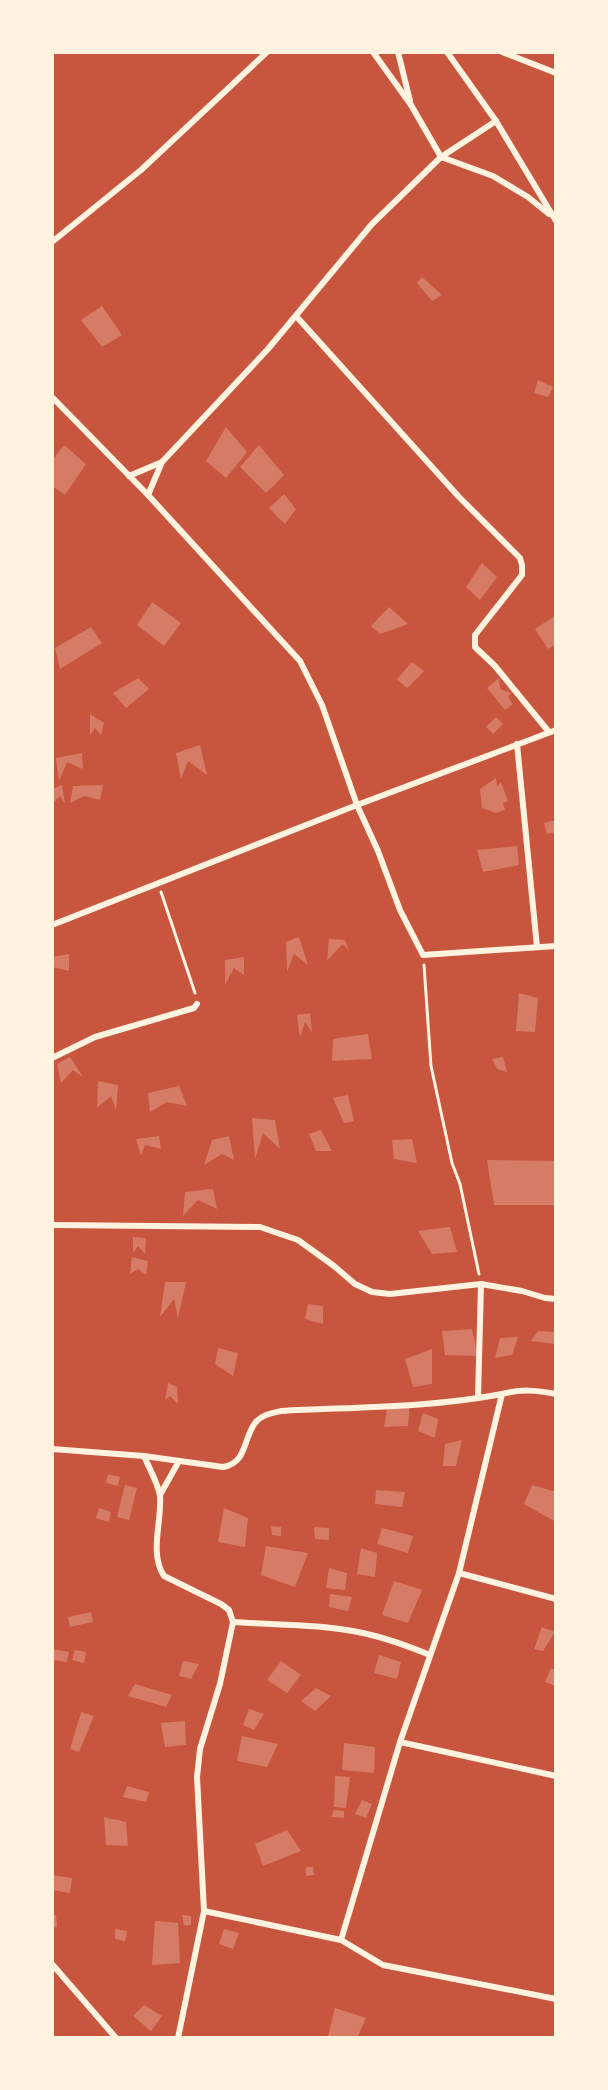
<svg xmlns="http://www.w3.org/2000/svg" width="608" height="2090" viewBox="0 0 608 2090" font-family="Signika,sans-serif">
<rect width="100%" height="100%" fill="#c8553d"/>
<g fill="#d67c66">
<path d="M422,277L442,295L432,301L417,283Z"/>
<path d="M102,306L122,335L102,347L81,320Z"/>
<path d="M538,380L553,387L548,397L534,393Z"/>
<path d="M226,427L247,452L226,478L206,461Z"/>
<path d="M64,445L86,464L65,495L52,486V461Z"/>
<path d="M259,445L284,475L266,493L240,467Z"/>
<path d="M284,494L296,509L285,524L269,508Z"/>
<path d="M482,563L497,577L480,600L466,587Z"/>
<path d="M152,602L181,623L164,646L137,625Z"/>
<path d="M389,607L408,624L380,634L371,626Z"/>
<path d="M556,615V644L548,649L535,629Z"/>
<path d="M91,627L102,643L60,669L55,648Z"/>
<path d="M412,662L424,671L407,688L397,679Z"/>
<path d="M138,678L149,689L126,708L113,693Z"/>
<path d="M499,678L500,689L511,693L508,697L513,704L505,710L487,688Z"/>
<path d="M90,714L104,723L101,735L95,728L90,735Z"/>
<path d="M496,717L503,724L493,734L486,727Z"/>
<path d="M200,745L207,775L188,761L181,779L176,753Z"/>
<path d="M82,753L83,769L67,762L59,781L56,758Z"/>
<path d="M496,778L497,787L501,782L508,801L503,803L505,810L496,813L482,808L480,789Z"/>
<path d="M62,785L65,804L60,796L52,804V789Z"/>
<path d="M103,785L100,800L84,796L70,803L73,786Z"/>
<path d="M556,820V832L547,834L544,823Z"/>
<path d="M517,846L519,865L483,872L477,850Z"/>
<path d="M299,937L308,965L294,954L287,972L286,942Z"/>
<path d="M329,939L345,940L349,951L343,944L327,960Z"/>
<path d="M69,954V971L52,967V957Z"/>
<path d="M244,957V975L234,968L225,985V960Z"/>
<path d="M519,993L538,998L535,1032L516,1031Z"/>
<path d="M310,1013L312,1032L305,1022L300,1037L297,1015Z"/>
<path d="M368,1034L372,1059L332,1061L333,1039Z"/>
<path d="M70,1057L83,1077L73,1070L61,1083L57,1064Z"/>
<path d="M503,1057L507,1072L497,1069L492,1059Z"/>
<path d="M98,1081L118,1085L116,1110L111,1096L97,1108Z"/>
<path d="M179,1086L187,1106L167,1102L150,1112L148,1093Z"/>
<path d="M348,1095L354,1121L344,1123L333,1098Z"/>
<path d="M252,1118L275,1120L280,1149L263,1133L255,1159Z"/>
<path d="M321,1130L332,1151H316L309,1134Z"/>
<path d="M159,1136L161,1149L145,1145L141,1156L136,1139Z"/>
<path d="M229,1136L234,1160L222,1154L204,1165L212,1140Z"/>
<path d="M412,1139L417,1163L394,1159L392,1140Z"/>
<path d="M487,1160L556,1161V1205H494Z"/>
<path d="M213,1189L217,1209L198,1200L183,1216L185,1192Z"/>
<path d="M450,1227L457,1252L432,1254L418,1231Z"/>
<path d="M133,1237L146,1238L145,1254L138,1246L133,1253Z"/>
<path d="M132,1257L148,1261L146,1275L138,1269L130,1274Z"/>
<path d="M165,1282H186L178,1318L174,1299L160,1317Z"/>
<path d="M308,1304L323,1306V1324L305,1319Z"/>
<path d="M472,1329L478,1356L445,1355L442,1331Z"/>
<path d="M538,1331L556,1332V1344L531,1341Z"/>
<path d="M518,1337L512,1355L495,1358L500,1338Z"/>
<path d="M218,1348L238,1353L233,1376L215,1364Z"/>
<path d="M432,1349V1384L413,1387L405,1359Z"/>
<path d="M168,1383L177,1387L178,1404L170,1396L165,1400Z"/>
<path d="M410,1404L408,1426L384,1427L387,1409Z"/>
<path d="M423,1413L438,1419L435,1438L418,1431Z"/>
<path d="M462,1440L456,1466H443L445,1444Z"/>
<path d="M108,1474L120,1477L118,1486L106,1483Z"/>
<path d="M125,1485L137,1488L129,1520L117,1517Z"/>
<path d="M532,1485L556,1492V1522L524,1504Z"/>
<path d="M376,1490L405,1492L402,1507L375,1504Z"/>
<path d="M99,1508L111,1512L109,1522L96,1518Z"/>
<path d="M224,1508L248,1518L245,1547L218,1542Z"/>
<path d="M271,1526L281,1527V1536L272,1535Z"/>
<path d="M314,1527L329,1528V1540L315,1539Z"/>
<path d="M382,1528L413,1536L408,1553L377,1544Z"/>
<path d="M266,1546L308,1553L295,1587L261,1575Z"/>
<path d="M361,1548L377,1553L375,1577L357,1574Z"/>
<path d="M329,1568L347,1573L345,1590L326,1588Z"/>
<path d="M394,1581L422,1590L408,1623L382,1615Z"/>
<path d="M330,1594L352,1597L348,1611L329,1607Z"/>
<path d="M91,1612L93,1622L70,1627L68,1617Z"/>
<path d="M542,1627L555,1632L543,1651L534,1649Z"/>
<path d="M52,1649L69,1652L67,1662L52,1660Z"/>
<path d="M75,1650L86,1652L84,1663L72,1660Z"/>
<path d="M379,1655L401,1662L397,1679L374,1673Z"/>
<path d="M183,1661L199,1664L191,1679L179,1676Z"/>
<path d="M281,1661L301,1675L287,1693L267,1680Z"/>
<path d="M551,1668L556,1670V1686L545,1682Z"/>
<path d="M135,1684L172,1695L166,1707L128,1696Z"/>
<path d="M316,1688L331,1696L315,1711L301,1701Z"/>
<path d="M249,1709L264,1714L254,1730L243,1725Z"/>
<path d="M81,1712L94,1716L79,1752L70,1749Z"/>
<path d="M185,1721L186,1745L165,1747L161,1723Z"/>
<path d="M242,1736L278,1744L267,1767L237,1761Z"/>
<path d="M344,1743L375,1747L374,1773L342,1770Z"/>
<path d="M335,1776L350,1777L346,1808L334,1807Z"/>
<path d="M127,1786L149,1792L146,1802L123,1797Z"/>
<path d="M362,1800L372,1804L366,1818L355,1814Z"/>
<path d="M334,1810L344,1811V1818L331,1817Z"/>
<path d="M104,1817L126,1822L128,1846L106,1845Z"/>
<path d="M287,1830L301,1851L263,1866L255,1844Z"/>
<path d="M306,1867H313L314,1875L306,1876Z"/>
<path d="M52,1875L72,1878L70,1893L52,1890Z"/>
<path d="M56,1915L57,1927L52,1928V1916Z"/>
<path d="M182,1915L191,1916V1925H184Z"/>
<path d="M155,1921L178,1923L180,1963L152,1965Z"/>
<path d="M115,1929L127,1931L125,1941L115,1939Z"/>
<path d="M224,1929L239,1933L233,1949L219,1944Z"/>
<path d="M144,2005L162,2016L151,2031L133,2016Z"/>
<path d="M335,2008L366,2018L357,2038L328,2036Z"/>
</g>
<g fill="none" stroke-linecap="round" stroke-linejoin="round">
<g stroke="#fff3e0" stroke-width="3">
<path d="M161,892L195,993"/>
<path d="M424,965L431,1066L452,1163L460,1184L479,1274"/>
</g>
<g stroke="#fff3e0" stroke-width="6">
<path d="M373,52L411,105L441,157L493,176L528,197L549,214"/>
<path d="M398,52L410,101"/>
<path d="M447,52L496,121"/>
<path d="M502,52L556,73"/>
<path d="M52,242L141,170L267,52"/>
<path d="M296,316L459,497L520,558L522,565V575L475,635V647L495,666L549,732"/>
<path d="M52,397L148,495L300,661L322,705L357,805L378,851L400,910L423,955L556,946"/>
<path d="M129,476L162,462"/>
<path d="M148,495L162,462L268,349L372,224L441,157L496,121L556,221"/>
<path d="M517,744L537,947"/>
<path d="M52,925L357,805L556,730"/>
<path d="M52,1058L95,1037L194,1008L197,1004"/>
<path d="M52,1225L260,1227L298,1240L334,1266L355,1284L372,1292L390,1294L481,1284L522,1291L545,1298L556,1299"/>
<path d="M478,1398L481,1284"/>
<path d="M52,1449L144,1456L223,1467C247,1463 243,1439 255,1423C261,1415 272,1413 281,1411C354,1407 429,1408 502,1394"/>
<path d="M144,1456C149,1468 158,1483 160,1496C162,1522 149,1553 164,1576L221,1604L229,1610L233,1622L220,1684L200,1749L197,1777L204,1911"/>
<path d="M160,1495L179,1461"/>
<path d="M459,1573L556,1599"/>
<path d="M233,1622C276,1625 321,1624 363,1633C386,1638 408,1646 430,1655"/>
<path d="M400,1742L556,1776"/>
<path d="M341,1940L400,1742L459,1573L502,1394C521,1389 536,1390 556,1394"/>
<path d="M52,1964L116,2038"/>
<path d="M178,2038L204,1911L341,1940L383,1965L556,1999"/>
</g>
</g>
<rect width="608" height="2090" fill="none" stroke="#fff3e0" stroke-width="108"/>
</svg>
